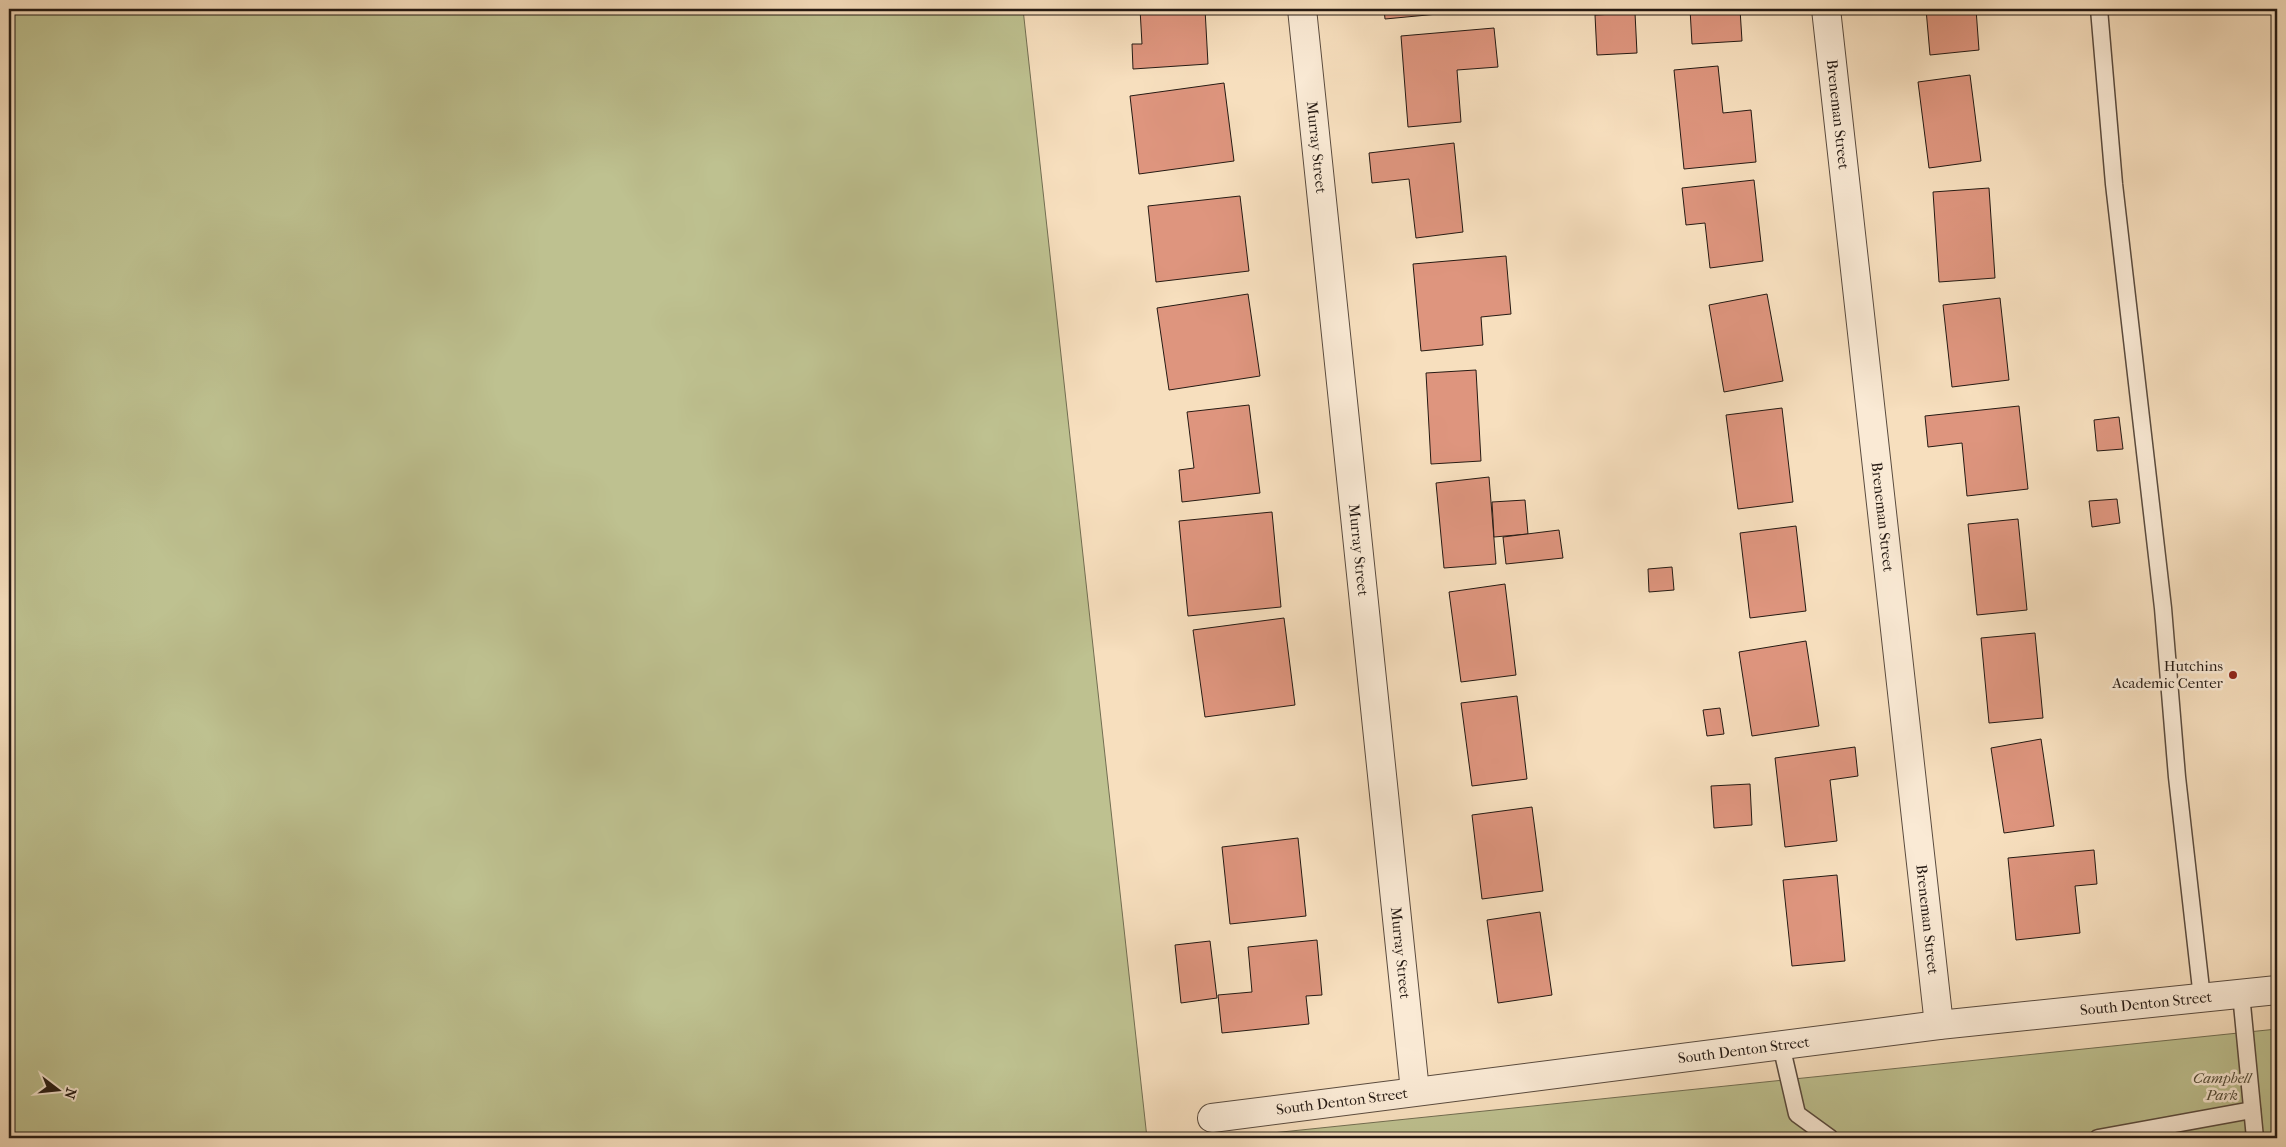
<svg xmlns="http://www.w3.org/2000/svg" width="2286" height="1147" viewBox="0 0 2286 1147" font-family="'IM FELL French Canon',serif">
<rect width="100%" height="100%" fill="#f7dfbe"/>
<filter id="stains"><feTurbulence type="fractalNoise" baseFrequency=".004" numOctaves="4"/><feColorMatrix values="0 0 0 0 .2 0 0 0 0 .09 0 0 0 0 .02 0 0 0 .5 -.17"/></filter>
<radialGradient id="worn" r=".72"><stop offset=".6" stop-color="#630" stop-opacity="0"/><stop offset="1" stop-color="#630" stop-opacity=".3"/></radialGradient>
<g fill="#bec190" stroke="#726e52">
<path d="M9,9H1023L1147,1138H9Z"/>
<path d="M2277,1029V1138H1244L1243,1136Z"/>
</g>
<g fill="#de957e" stroke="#251a13">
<path d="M1140,9H1205L1208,64L1133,69L1132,44H1142Z"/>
<path d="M1384,9H1437L1438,14L1385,19Z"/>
<path d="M1690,9H1740L1742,41L1692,44Z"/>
<path d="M1926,9H1976L1979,50L1930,55Z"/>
<path d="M1635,13L1637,53L1597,55L1595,15Z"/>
<path d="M1494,28L1498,67L1457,70L1461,122L1408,127L1401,36Z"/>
<path d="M1718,66L1723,113L1751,110L1756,162L1684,169L1674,70Z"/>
<path d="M1970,75L1981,161L1929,168L1918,82Z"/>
<path d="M1224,83L1234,161L1139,174L1130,96Z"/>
<path d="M1454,143L1463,232L1416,238L1409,179L1372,183L1369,153Z"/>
<path d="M1754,180L1763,261L1710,268L1705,223L1686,225L1682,188Z"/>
<path d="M1989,188L1995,278L1939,282L1933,192Z"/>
<path d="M1240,196L1249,271L1156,282L1148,206Z"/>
<path d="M1506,256L1511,314L1481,317L1483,345L1421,351L1413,264Z"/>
<path d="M1248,294L1260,376L1169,390L1157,308Z"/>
<path d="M1767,294L1783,381L1724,392L1709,305Z"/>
<path d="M2000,298L2009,380L1952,387L1943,305Z"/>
<path d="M1476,370L1481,461L1431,464L1426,373Z"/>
<path d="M1249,405L1260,493L1182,502L1179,470L1194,468L1187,412Z"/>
<path d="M2019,406L2028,489L1967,496L1962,443L1928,447L1925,416Z"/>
<path d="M1782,408L1793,502L1738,509L1726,415Z"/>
<path d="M2119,417L2123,449L2097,451L2094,420Z"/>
<path d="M1489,477L1496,564L1444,568L1436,483Z"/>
<path d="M2117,499L2120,523L2092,527L2089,501Z"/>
<path d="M1525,500L1528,534L1494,537L1492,502Z"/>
<path d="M1272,512L1281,607L1188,616L1179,521Z"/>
<path d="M2018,519L2027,610L1977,615L1968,524Z"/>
<path d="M1796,526L1806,611L1750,618L1740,533Z"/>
<path d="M1559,530L1563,558L1506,564L1503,537Z"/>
<path d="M1672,567L1674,590L1649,592L1648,569Z"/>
<path d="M1505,584L1516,675L1461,682L1449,592Z"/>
<path d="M1284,618L1295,705L1205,717L1193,630Z"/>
<path d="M2035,633L2043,718L1989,723L1981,638Z"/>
<path d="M1806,641L1819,726L1752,736L1739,652Z"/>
<path d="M1517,696L1527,779L1472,786L1461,703Z"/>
<path d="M1720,708L1724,734L1707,736L1703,710Z"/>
<path d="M2041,739L2054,826L2004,833L1991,748Z"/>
<path d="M1855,747L1858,776L1830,780L1837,841L1785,847L1775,758Z"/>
<path d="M1750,784L1752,825L1714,828L1711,786Z"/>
<path d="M1532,807L1543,891L1482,899L1472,815Z"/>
<path d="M1298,838L1306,916L1230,924L1222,847Z"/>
<path d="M2094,850L2097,884L2075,886L2080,933L2016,940L2008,858Z"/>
<path d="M1837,875L1845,961L1792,966L1783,880Z"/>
<path d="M1540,912L1552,995L1498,1003L1487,920Z"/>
<path d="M1317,940L1322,995L1306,996L1309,1024L1222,1033L1218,995L1252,992L1248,947Z"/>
<path d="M1210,941L1217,998L1181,1003L1175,945Z"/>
</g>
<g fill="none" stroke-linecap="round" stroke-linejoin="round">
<g stroke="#5a4b3e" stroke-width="19">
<g id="service">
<path d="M2099,9L2114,184L2163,608L2177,777L2202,998"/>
<path d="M2241,994L2255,1138"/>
<path d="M1781,1045L1797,1114L1830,1138"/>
<path d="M2098,1138L2252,1110"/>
</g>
</g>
<g stroke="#5a4b3e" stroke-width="30">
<g id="minor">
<path id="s1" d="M1302,9L1415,1091"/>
<path id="s2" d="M1826,9L1939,1025"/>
<path id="s3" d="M1212,1118L1939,1025L2277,990"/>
</g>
</g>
<use href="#service" stroke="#faead5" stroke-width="16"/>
<use href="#minor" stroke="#faead5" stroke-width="28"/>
</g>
<circle fill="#8f2418" stroke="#faead5" stroke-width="2" cx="2233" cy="675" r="5"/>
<g text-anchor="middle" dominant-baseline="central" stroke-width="5" stroke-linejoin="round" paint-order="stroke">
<g font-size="15" fill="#251a13" stroke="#faead5">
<text stroke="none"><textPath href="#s2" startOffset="106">Breneman Street</textPath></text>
<text stroke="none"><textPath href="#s1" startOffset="139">Murray Street</textPath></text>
<text stroke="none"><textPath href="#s2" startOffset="511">Breneman Street</textPath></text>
<text stroke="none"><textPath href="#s1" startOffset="544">Murray Street</textPath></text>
<text stroke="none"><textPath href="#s2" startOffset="916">Breneman Street</textPath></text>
<text stroke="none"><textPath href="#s1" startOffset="949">Murray Street</textPath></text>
<text stroke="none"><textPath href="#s3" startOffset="941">South Denton Street</textPath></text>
<text stroke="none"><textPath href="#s3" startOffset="536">South Denton Street</textPath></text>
<text stroke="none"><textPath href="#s3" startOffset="131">South Denton Street</textPath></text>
</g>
<g font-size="15" fill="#251a13" stroke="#faead5" text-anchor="end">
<text x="2223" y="666">Hutchins<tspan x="2223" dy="17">Academic Center</tspan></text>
</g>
<g font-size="15" font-style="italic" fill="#534c38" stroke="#faead5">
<text x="2222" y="1078">Campbell<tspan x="2222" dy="17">Park</tspan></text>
</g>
</g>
<rect width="2286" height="1147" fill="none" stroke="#f7dfbe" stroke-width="30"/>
<rect x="10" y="10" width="2266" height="1127" fill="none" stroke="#251a13" stroke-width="2.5"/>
<rect x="15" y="15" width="2256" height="1117" fill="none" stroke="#251a13"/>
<g transform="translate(58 1090) rotate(106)" stroke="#faead5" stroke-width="4" paint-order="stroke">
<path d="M0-4L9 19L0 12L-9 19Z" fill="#251a13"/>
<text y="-8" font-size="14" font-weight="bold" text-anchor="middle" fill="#251a13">N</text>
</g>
<rect width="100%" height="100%" filter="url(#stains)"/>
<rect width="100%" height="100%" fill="url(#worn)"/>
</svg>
